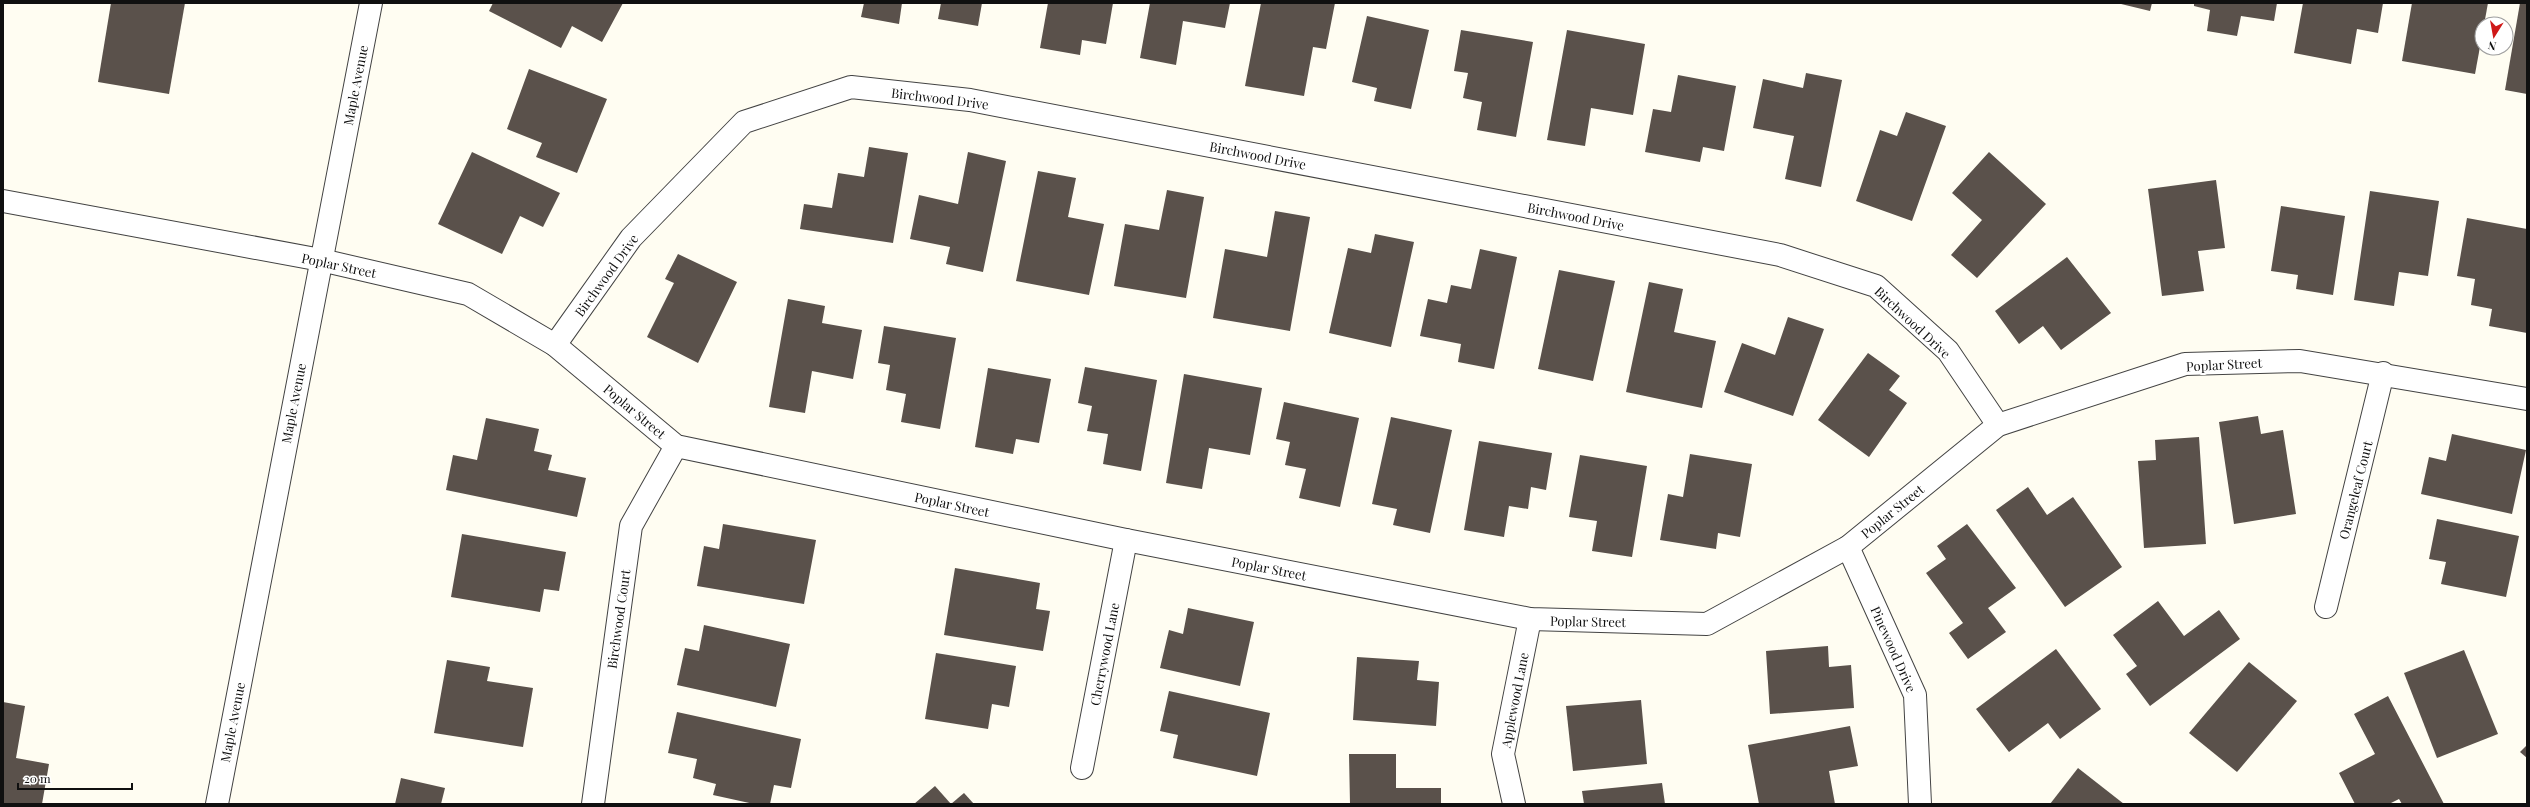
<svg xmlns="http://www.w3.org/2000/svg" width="2530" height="807" viewBox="0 0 2530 807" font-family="'Playfair Display',serif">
<rect width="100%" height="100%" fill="#fffdf2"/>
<g fill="#5a514b">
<path d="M111,3H185L169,94L98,82Z"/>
<path d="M493,3H623L602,42L572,26L561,48L489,11Z"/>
<path d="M864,3H902L899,24L861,17Z"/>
<path d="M941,3H982L978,26L938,19Z"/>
<path d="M1048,3H1113L1106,44L1082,40L1080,55L1040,48Z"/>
<path d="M1150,3H1230L1225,28L1183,21L1176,65L1140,58Z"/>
<path d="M1261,3H1335L1326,49L1313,47L1304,96L1245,86Z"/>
<path d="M2117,3H2152L2150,11Z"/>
<path d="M2194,3H2277L2274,21L2241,16L2237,36L2207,31L2210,10L2194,6Z"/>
<path d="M2303,3H2383L2378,33L2357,29L2351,64L2294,53Z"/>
<path d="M2412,3H2488L2475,74L2402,61Z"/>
<path d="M2520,3H2527V94L2505,90Z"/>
<path d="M1367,16L1429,30L1411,109L1374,101L1377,88L1352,82Z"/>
<path d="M1461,30L1533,42L1516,137L1477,130L1482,102L1463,98L1468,73L1454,71Z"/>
<path d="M1567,30L1645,44L1633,115L1591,108L1585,146L1547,140Z"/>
<path d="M529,69L607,99L577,173L536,157L542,143L507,129Z"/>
<path d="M1806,73L1842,80L1821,187L1785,179L1794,136L1753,128L1763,79L1803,88Z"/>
<path d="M1678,75L1736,86L1724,151L1703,147L1700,162L1645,152L1653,109L1671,112Z"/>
<path d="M1906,112L1946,126L1912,221L1856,201L1880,130L1897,136Z"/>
<path d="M869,147L908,153L893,243L800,229L804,204L832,208L838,173L864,177Z"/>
<path d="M472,152L560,193L543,227L520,216L502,254L438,224Z"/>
<path d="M968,152L1006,161L983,272L946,264L950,247L910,239L919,195L958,204Z"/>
<path d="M1989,152L2046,204L1977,278L1951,255L1982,220L1952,193Z"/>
<path d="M1038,171L1076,178L1068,217L1104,224L1089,295L1016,281Z"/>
<path d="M2216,180L2225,248L2198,251L2204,291L2162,296L2148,189Z"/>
<path d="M1167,190L1204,197L1186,298L1114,286L1125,224L1159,230Z"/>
<path d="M2370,191L2439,201L2428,276L2399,272L2394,306L2354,300Z"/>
<path d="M2281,206L2345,216L2333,295L2296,289L2298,275L2271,271Z"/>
<path d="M1275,211L1310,217L1290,331L1213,318L1225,249L1267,257Z"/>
<path d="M2467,218L2527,229V333L2489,326L2492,309L2471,305L2475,279L2457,276Z"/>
<path d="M1375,234L1414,242L1391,347L1329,333L1348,248L1371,253Z"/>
<path d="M1480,249L1517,257L1494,369L1458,362L1461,344L1420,336L1428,299L1447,303L1451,285L1471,289Z"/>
<path d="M678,254L737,282L698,363L647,337L674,283L665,279Z"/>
<path d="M2067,257L2111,313L2061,350L2043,326L2019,344L1995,311Z"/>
<path d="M1559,270L1615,281L1593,381L1538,369Z"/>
<path d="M1649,282L1683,289L1674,332L1716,341L1702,408L1626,392Z"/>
<path d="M788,299L825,306L822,323L862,330L853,379L812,371L805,413L769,407Z"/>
<path d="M1788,317L1824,329L1793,416L1724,392L1742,343L1775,355Z"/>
<path d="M884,326L956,338L940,429L901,422L906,394L886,390L890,365L878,363Z"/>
<path d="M1868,353L1900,376L1889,390L1907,403L1869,457L1818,420Z"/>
<path d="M1085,367L1157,380L1141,471L1103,464L1108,434L1087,431L1092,406L1078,403Z"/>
<path d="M988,368L1051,379L1039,443L1016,439L1013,454L975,447Z"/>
<path d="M1184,374L1262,388L1250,455L1209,448L1202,489L1166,483Z"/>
<path d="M1284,402L1359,418L1340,507L1299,498L1306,469L1285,465L1290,442L1276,439Z"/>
<path d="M2258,416L2261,434L2283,430L2296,514L2234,524L2219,422Z"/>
<path d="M1391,417L1452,430L1430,533L1393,525L1397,509L1372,504Z"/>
<path d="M486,418L539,429L534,451L552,455L548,470L586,478L577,517L446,490L453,455L477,460Z"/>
<path d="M2452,434L2526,450L2512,514L2421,494L2429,457L2446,461Z"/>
<path d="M2199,437L2206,544L2144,548L2138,461L2156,460L2155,440Z"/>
<path d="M1479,441L1552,453L1546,490L1531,487L1528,509L1509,506L1504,537L1464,530Z"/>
<path d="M1690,454L1752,464L1740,537L1718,533L1716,549L1660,540L1668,494L1683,497Z"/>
<path d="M1580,455L1647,466L1632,557L1592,551L1597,521L1569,517Z"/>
<path d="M2028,487L2047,515L2073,497L2122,567L2065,607L1996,510Z"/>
<path d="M2437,519L2519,536L2506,597L2441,584L2446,562L2429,559Z"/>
<path d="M723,524L816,540L804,604L697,586L704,546L719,549Z"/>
<path d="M1967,524L2016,588L1988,608L2006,632L1968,659L1949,633L1963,623L1926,573L1946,559L1937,546Z"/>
<path d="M462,534L566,552L559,591L544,589L540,612L451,597Z"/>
<path d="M955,568L1040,583L1036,609L1050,611L1043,651L944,635Z"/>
<path d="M2158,601L2184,636L2219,610L2240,639L2150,706L2126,674L2137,666L2113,635Z"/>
<path d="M1188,608L1254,622L1240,686L1160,668L1169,630L1183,634Z"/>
<path d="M704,625L790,644L776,707L677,685L685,648L699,651Z"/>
<path d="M1828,646L1829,667L1851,665L1854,708L1770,714L1766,651Z"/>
<path d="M2056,649L2101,709L2060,739L2048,723L2009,752L1976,709Z"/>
<path d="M2464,650L2498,734L2437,758L2404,673Z"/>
<path d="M936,653L1016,666L1009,707L992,704L988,729L925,719Z"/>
<path d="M1357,657L1419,661L1417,680L1439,682L1436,726L1353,720Z"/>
<path d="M447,660L490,667L487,681L533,688L523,747L434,733Z"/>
<path d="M2249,662L2297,701L2237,772L2189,733Z"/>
<path d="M1169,691L1270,713L1257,776L1173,758L1178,735L1160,731Z"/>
<path d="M2388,696L2444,804H2402L2399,799L2389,804H2355L2339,773L2375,754L2354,714Z"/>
<path d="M1641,700L1647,764L1573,771L1566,706Z"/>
<path d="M3,702L25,706L16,758L49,764L42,804H3Z"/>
<path d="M677,712L801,739L791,788L774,785L770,804H754L713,795L716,784L693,778L697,759L668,753Z"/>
<path d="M1850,726L1858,766L1829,771L1835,804H1759L1748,745Z"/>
<path d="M2527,745V758L2520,752Z"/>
<path d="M1349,754H1396V788H1441V804H1350Z"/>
<path d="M2078,768L2124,804H2050Z"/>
<path d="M401,778L445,788L441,804H395Z"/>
<path d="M1662,783L1665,804H1584L1582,791Z"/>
<path d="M935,786L951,804H914Z"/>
<path d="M964,793L974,804H951Z"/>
</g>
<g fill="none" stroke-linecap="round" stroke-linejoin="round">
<g stroke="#434343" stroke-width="24">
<g id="minor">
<path d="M3,201L321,260L468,294L555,345L676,446L1126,540L1530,619L1707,624L1848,547L1998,425L2185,364L2300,361L2527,399"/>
<path d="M555,345L631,238L744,122L851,87L970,100L1780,255L1876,286L1948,351L1998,425"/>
<path d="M1848,547L1915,695L1920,804"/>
<path d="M2326,607L2383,373"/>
<path d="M1082,768L1126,540"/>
<path d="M217,804L371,3"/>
<path d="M593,804L631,526L676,446"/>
<path d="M1514,804L1503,754L1530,619"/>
</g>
</g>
<use href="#minor" stroke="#fff" stroke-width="22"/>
</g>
<g text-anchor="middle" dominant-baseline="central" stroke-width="4" stroke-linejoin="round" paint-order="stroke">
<g font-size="13" fill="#101010" stroke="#fff">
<text transform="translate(355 85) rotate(-79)">Maple Avenue</text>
<text transform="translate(940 98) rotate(7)">Birchwood Drive</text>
<text transform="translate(1258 155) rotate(11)">Birchwood Drive</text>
<text transform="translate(1576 216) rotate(11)">Birchwood Drive</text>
<text transform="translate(339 265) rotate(12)">Poplar Street</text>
<text transform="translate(606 275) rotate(-54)">Birchwood Drive</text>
<text transform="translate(1913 322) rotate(43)">Birchwood Drive</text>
<text transform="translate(2224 364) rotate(-3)">Poplar Street</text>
<text transform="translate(293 403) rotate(-79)">Maple Avenue</text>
<text transform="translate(635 411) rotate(40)">Poplar Street</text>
<text transform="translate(2355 490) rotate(-76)">Orangeleaf Court</text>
<text transform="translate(952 504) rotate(12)">Poplar Street</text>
<text transform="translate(1892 511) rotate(-39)">Poplar Street</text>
<text transform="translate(1269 568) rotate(11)">Poplar Street</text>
<text transform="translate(618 619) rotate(-82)">Birchwood Court</text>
<text transform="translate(1588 621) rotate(1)">Poplar Street</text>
<text transform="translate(1894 649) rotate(66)">Pinewood Drive</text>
<text transform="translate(1104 654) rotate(-79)">Cherrywood Lane</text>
<text transform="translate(1514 700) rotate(-79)">Applewood Lane</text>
<text transform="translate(232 722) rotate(-79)">Maple Avenue</text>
</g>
</g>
<rect width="2530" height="807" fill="none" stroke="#101010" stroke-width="8"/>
<g transform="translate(2494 36) rotate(191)"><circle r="19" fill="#ffffff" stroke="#9f9f9f"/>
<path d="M0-3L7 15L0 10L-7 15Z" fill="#cf1818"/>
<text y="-6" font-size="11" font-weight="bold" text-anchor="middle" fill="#101010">N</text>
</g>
<path d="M18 783v6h114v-6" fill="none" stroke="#101010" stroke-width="2"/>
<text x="24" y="783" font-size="12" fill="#101010" stroke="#ffffff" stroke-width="3" paint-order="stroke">20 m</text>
</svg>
